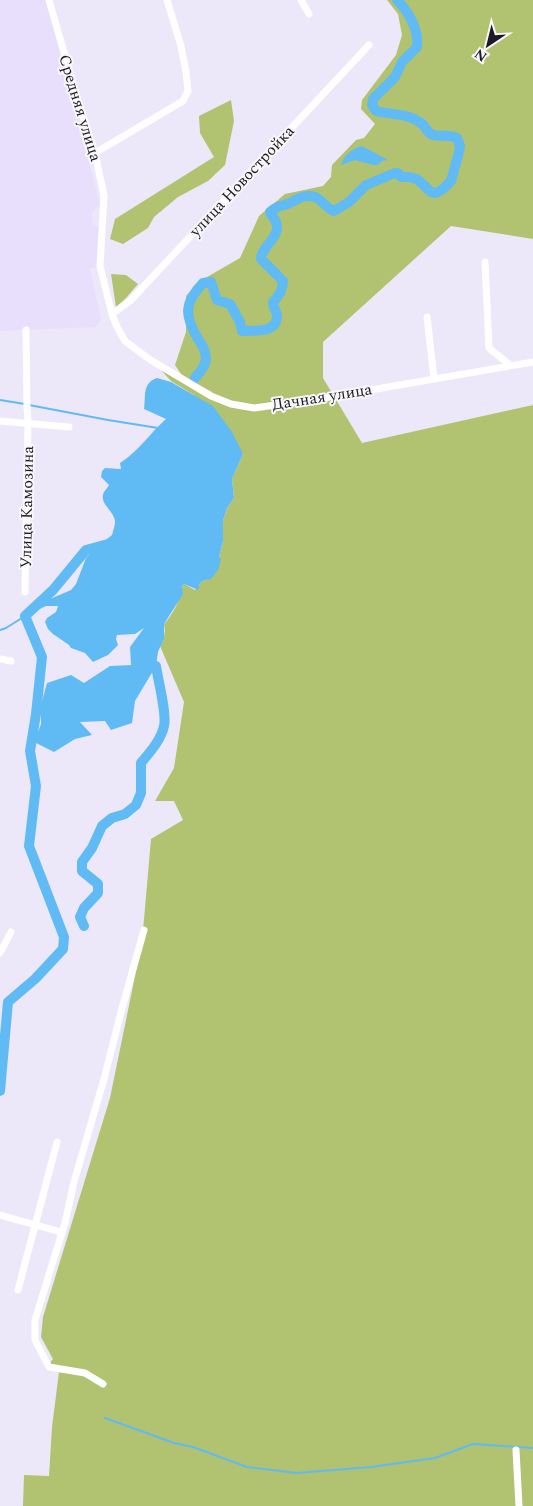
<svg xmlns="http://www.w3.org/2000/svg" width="533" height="1506" viewBox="0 0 533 1506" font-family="Spectral,serif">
<rect width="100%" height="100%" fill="#ede8f9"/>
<path fill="#e8dffd" d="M0,0H46L100,204L92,213L93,225L99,227L97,267L90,269L101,319L96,327L0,331Z"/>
<g fill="#b1c270">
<path d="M387,0H533V239L451,226L323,342V378L362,443L533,405V1506H23L24,1475L49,1476L52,1427L59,1372L50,1363L53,1359L41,1337L43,1317L110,1098L142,942L151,839L183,820L174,801H155L174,768L184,702L160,646C164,638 166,633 164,624C171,616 177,606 180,596C182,592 181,588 184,584L195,590L199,586L200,583L205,580L219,557L223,541V521L227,508L234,498L232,479L243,454L194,395L171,381L161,370L215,401L212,392L183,377L175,365L186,332V296L200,281L240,258L259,216L285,194L323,186L331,177L332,165L356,140L364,138L375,124L361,109L362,100L396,55L402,35L398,14Z"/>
<path d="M231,100L234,121L225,165L208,181L178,197L154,217L148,228L123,244L110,239L115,219L214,157L200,133L199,116Z"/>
<path d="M111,274L126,275L138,284L126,298L116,307Z"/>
</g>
<g fill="#60bbf4">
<path d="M362,146L388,160L382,161L378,165H373L355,160L341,165C343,156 353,148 362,146Z"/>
<path d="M157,378L171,382L213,406L232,432L243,454L232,479L234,498L227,508L223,521V541L219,557L221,559L218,570L211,579L205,580L200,583L198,590L184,584L182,587L183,594L164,624V638L158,652L156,666L135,701L132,723L111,730L105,721L80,722L92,735L75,739L54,752L34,742L41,724V705L47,683L71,675L84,683L110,666L131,665L130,647L144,628L135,634L117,635L116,639L118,645L108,655L93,662L85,653L71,648L69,645L53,634L48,629L45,622L47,618L56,612L58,606H46L25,616L43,602L71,590L76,584L86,558L94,549L112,535C113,531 115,526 115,522C115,511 98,504 104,492C106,489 108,487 109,485L101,477L102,471L105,468L121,469L120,463C139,451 150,433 166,419L144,409C146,396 142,383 157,378Z"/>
</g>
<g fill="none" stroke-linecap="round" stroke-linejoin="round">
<g stroke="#60bbf4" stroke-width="2">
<path d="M0,400L25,404"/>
<path d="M29,405L108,420L158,428"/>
<path d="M0,630L6,628L25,616"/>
<path d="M105,1418L174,1443L193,1447L247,1467L296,1473L371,1467L435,1458L473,1444L533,1448"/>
</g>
<g stroke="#60bbf4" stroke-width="10">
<path d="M195,378C200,372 206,366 206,357C205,351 202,344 198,339C184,315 184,303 203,283L211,282L217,300L230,304L240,322L242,331C254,330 276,334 277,317C278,311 272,308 273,302C279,296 283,290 283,281L261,259C261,246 282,237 276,222C275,218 271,216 270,212C275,207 278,207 284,205C295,202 302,193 315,197C323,200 325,208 334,211L349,202L366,185L395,173H398L401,177H409L417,179L431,192L436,193L443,189L451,181L459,152L460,146L457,138C449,134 441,137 433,135C427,133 427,128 422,124C409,113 391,115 376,111L372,105L373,99L395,77L402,62L417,47C419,30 409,12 397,0"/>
<path d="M84,926L80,917L84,908L98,893V884L82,871V862L92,848L102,826L112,818L125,814L136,805L141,793V763C150,752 161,740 164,726C167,714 158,680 156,666L144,663"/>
<path d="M0,1091L8,1002L35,979L63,949L64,937L29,846L36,786L30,751L36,714L42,657L25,616L53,590L86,550L108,544"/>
</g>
<g stroke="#fff" stroke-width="7">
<path d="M49,0L76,94L95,153L104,196L100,266L112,314L117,327L125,341L149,359L211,396L231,404L254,408L318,399L533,362"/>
<path d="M301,0L309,14"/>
<path d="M95,153L183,101L188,91L186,72L181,46L167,0"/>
<path d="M485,262L489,348L510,365"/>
<path d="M112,314L130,301L369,45"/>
<path d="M427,317L434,378"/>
<path d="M0,421L69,427"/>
<path d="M25,592L28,423L27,407L26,330"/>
<path d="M0,659L11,661"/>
<path d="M0,953L11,932"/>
<path d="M0,1215L61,1232"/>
<path d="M18,1290L57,1142"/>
<path d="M103,1384L85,1373L49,1367L35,1340V1320L65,1223L74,1182L104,1079L121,1012L144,930"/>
<path d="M516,1450L519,1506"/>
</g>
</g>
<g text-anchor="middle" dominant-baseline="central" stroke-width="4" stroke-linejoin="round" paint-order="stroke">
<g font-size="16" fill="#1e1928" stroke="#f8f8f8">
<text transform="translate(80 108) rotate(73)">Средняя улица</text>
<text transform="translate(242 181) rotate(-47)">улица Новостройка</text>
<text transform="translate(322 397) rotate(-9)">Дачная улица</text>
<text transform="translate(27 507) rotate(-89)">Улица Камозина</text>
</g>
</g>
<g transform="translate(488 45) rotate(215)" stroke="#f8f8f8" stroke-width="4" paint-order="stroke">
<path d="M0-4L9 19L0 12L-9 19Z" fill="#1e1928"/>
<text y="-8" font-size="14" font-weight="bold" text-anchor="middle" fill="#1e1928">N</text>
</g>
</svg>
